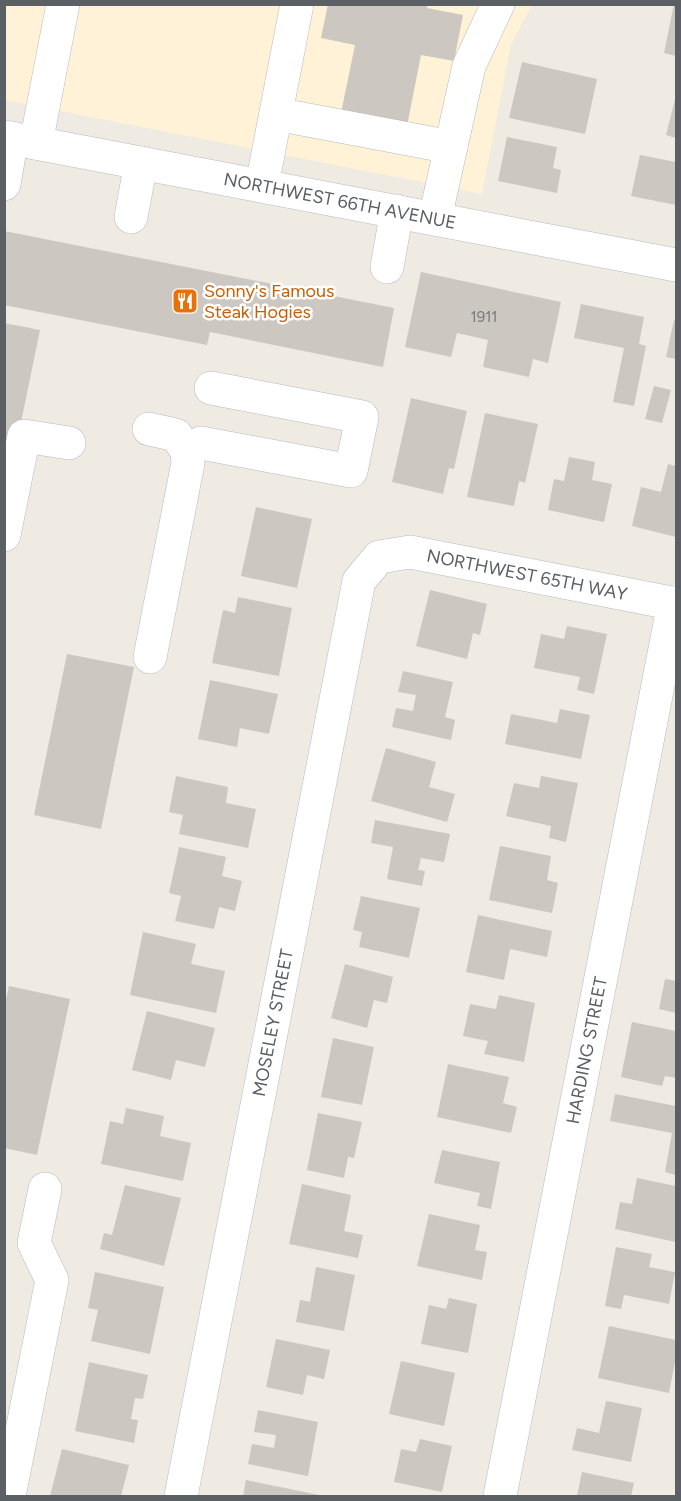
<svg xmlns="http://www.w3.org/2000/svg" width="681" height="1501" viewBox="0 0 681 1501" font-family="Figtree,sans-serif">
<rect width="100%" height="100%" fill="#efebe2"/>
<path fill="#fff2d7" d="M4,5H532L511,44L482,194L5,100Z"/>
<g fill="#ccc7c1">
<path d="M328,4H428L427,8L463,15L454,61L421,55L407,126L341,113L355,45L321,38Z"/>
<path d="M674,4H676V56L664,53Z"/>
<path d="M522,62L597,79L585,134L509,118Z"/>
<path d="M676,95V138L666,135Z"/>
<path d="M507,137L557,147L553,168L561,170L557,193L498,181Z"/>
<path d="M640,155L676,162V205L631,196Z"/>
<path d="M4,231L394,308L383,367L210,332L207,345L4,305Z"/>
<path d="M421,272L561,302L548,363L533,359L529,377L483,367L488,340L457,333L451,357L405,347Z"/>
<path d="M581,304L644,317L639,344L646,346L634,406L613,402L624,348L574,338Z"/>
<path d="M674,320L676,321V359L666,357Z"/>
<path d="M4,323L40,330L6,495H4Z"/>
<path d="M654,386L671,390L662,423L645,419Z"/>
<path d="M411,398L467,411L454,469L449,468L443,494L392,482Z"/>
<path d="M485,413L538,424L525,483L519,481L514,506L467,497Z"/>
<path d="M569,457L595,462L592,480L612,484L604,522L548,510L554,479L564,481Z"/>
<path d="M668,464L676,466V537L632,526L641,487L661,492Z"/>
<path d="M256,507L312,519L297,588L241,576Z"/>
<path d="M430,590L487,604L480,635L473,633L467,659L416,646Z"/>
<path d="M238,597L292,608L279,676L212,663L223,610L235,613Z"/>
<path d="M567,626L607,634L594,694L577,690L580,677L534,668L541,634L564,639Z"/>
<path d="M67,654L134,667L101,829L34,815Z"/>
<path d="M403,671L453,682L445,717L455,720L451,740L392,727L396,708L413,711L416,695L398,692Z"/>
<path d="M210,680L278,694L269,734L240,728L237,747L198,739Z"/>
<path d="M560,709L590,715L581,759L505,744L511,714L557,723Z"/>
<path d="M386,748L436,762L429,787L455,794L447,822L371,801Z"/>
<path d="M176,776L228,787L226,803L256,809L248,848L179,834L183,815L169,812Z"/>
<path d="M541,776L578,783L566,842L549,838L551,826L506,816L514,783L539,788Z"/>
<path d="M375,820L450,834L444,862L421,858L418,870L425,871L422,886L387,879L393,847L371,843Z"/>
<path d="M500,846L551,856L547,880L558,883L552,913L489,900Z"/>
<path d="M179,847L226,857L222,876L242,881L235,911L219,907L214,929L175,921L181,896L169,893Z"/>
<path d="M361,896L420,908L409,958L359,947L362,932L353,930Z"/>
<path d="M478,915L552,931L547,957L510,949L504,980L466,972Z"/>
<path d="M143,932L196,944L191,964L225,971L216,1013L130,995Z"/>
<path d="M345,964L393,977L387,1003L374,1000L367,1028L331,1018Z"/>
<path d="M665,979L676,981V1013L659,1009Z"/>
<path d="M9,986L70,999L37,1155L4,1148V1008Z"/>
<path d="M499,995L535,1003L524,1062L484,1054L488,1041L463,1036L470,1004L496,1009Z"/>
<path d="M147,1011L215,1028L205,1067L176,1060L171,1080L132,1070Z"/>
<path d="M632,1022L676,1031V1078L665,1076L662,1086L621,1077Z"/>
<path d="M333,1038L374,1047L362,1105L321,1097Z"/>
<path d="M448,1064L509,1077L503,1103L517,1107L511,1133L437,1117Z"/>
<path d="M615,1094L676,1106V1175L665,1172L672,1133L610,1121Z"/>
<path d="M126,1108L164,1116L160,1136L191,1143L183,1181L101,1164L110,1121L123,1124Z"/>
<path d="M318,1113L362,1122L354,1158L348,1157L344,1178L307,1170Z"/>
<path d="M442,1150L500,1162L491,1209L477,1206L480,1193L434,1183Z"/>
<path d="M637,1178L676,1186V1242L615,1229L620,1202L632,1204Z"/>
<path d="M302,1184L351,1195L344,1231L363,1235L358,1258L289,1244Z"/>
<path d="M125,1185L181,1198L164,1266L100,1249L104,1233L112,1235Z"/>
<path d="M429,1214L480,1225L475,1250L487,1252L482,1280L417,1266Z"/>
<path d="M616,1247L652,1254L649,1267L675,1272L669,1304L624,1295L621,1309L605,1306Z"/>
<path d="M316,1267L355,1275L344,1331L296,1322L300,1300L310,1302Z"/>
<path d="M95,1272L164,1287L150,1354L91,1341L98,1310L88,1308Z"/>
<path d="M449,1298L477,1304L468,1353L421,1344L429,1305L446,1309Z"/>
<path d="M609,1326L676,1340V1357L669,1393L598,1378Z"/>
<path d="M276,1339L330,1350L324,1379L307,1375L303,1395L266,1387Z"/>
<path d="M401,1361L455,1373L444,1426L389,1414Z"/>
<path d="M89,1362L148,1375L143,1399L135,1398L131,1419L138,1420L134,1443L75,1431Z"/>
<path d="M606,1401L642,1408L631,1462L572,1450L577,1428L599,1433Z"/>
<path d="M258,1410L318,1422L308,1476L248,1464L252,1444L274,1448L276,1435L254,1432Z"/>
<path d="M420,1439L452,1446L442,1492L394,1482L401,1449L416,1452Z"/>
<path d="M62,1449L129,1465L121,1496H50Z"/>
<path d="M582,1472L634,1483L631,1496H577Z"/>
<path d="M246,1480L319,1495V1496H243Z"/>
</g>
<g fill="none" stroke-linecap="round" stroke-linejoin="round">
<g stroke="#b5babe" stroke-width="34">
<g id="minor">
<path d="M276,114L451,147"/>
<path id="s1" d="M4,137L676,265"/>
<path d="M36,143L63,4"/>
<path d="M4,184L12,138"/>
<path d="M262,185L297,4"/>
<path d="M131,217L141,163"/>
<path d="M435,218L469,66L498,4"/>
<path d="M387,267L397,211"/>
<path d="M149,429L176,435L187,451L188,463L150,657"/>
<path d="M201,443L351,471L362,417L211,388"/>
<path d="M4,535L24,436L69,443"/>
<path d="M9,1496L52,1280L34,1243L45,1189"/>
<path id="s2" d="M181,1496L359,581L379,557L410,552L676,604"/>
<path id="s3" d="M500,1496L674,603"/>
</g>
</g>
<use href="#minor" stroke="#fff" stroke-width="33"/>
</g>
<defs>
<g id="restaurant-square" transform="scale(1.35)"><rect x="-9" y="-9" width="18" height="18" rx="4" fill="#e8710a" stroke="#fff"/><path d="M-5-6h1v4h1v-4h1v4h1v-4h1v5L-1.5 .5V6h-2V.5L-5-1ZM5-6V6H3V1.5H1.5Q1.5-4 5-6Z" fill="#fff"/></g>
</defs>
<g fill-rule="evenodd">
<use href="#restaurant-square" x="185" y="301"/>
</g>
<g text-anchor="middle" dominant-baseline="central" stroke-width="5" stroke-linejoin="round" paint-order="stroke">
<g font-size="15" fill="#777a7c">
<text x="484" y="317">1911</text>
</g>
<g font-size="18" fill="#5b6065" stroke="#fff">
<text stroke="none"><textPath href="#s1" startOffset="342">NORTHWEST 66TH AVENUE</textPath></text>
<text stroke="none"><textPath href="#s2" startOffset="1114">NORTHWEST 65TH WAY</textPath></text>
<text stroke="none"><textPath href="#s2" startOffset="482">MOSELEY STREET</textPath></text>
<text stroke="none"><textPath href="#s3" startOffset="454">HARDING STREET</textPath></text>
</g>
<g font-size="18" fill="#c56008" stroke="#fff" text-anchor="start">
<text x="204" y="291">Sonny's Famous<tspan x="204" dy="21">Steak Hogies</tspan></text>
</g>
</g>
<rect width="681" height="1501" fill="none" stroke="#5b6065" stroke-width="12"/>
</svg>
